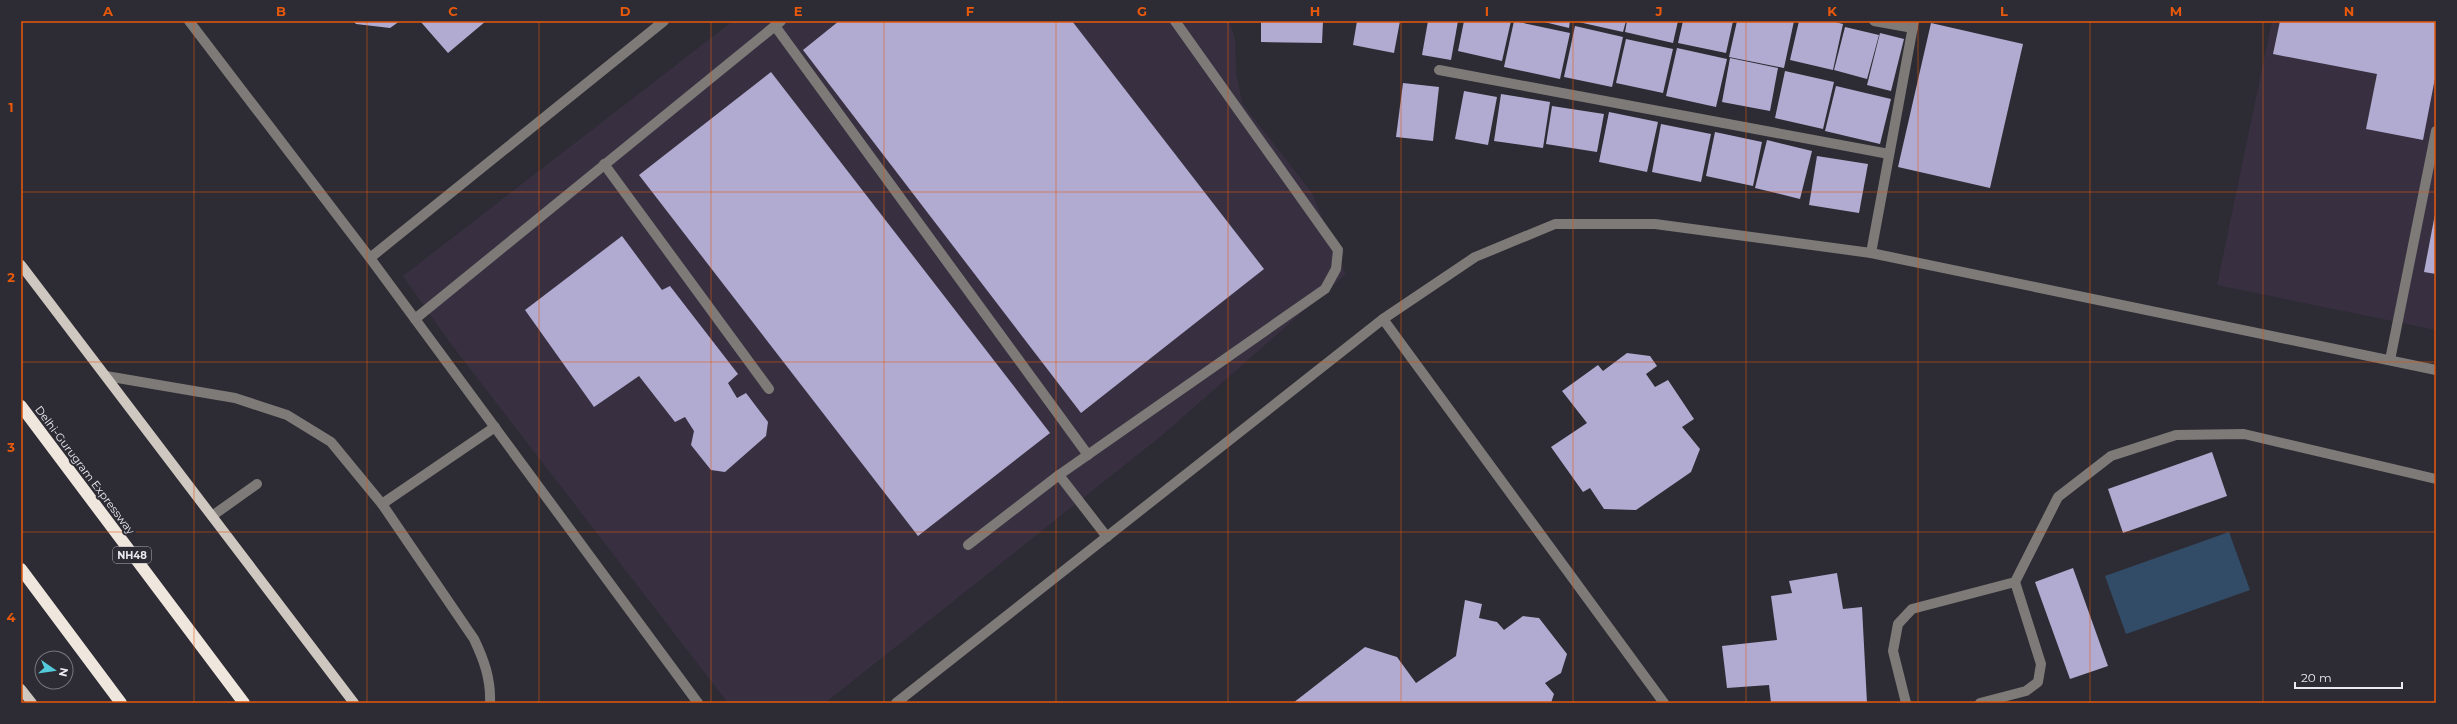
<svg xmlns="http://www.w3.org/2000/svg" width="2457" height="724" viewBox="0 0 2457 724" font-family="Montserrat,sans-serif">
<rect width="100%" height="100%" fill="#2d2b33"/>
<g fill="#383041">
<path d="M733,21H1229L1235,38L1236,72L1242,103L1312,193L1346,274L1160,437L825,703H728L451,344L403,276Z"/>
<path d="M2272,21H2436V330L2217,285Z"/>
</g>
<path fill="#324c67" d="M2229,532L2250,590L2126,634L2105,576Z"/>
<g fill="#b1abd1">
<path d="M353,21H400L390,28L356,24Z"/>
<path d="M420,21H486L448,53Z"/>
<path d="M839,21H1072L1264,269L1081,413L803,50Z"/>
<path d="M1261,21H1323L1322,43L1261,42Z"/>
<path d="M1357,21H1400L1394,53L1353,45Z"/>
<path d="M1428,21H1458L1451,60L1422,55Z"/>
<path d="M1464,21H1511L1502,61L1458,51Z"/>
<path d="M1514,21L1570,33L1560,79L1504,67Z"/>
<path d="M1540,21H1570L1569,28Z"/>
<path d="M1574,21H1626L1623,32Z"/>
<path d="M1627,21H1678L1673,43L1625,32Z"/>
<path d="M1683,21H1733L1726,53L1678,43Z"/>
<path d="M1737,21H1794L1784,68L1729,57Z"/>
<path d="M1799,21H1831L1843,24L1833,70L1790,60Z"/>
<path d="M2280,21H2436V73L2423,140L2366,129L2377,74L2273,54Z"/>
<path d="M1931,23L2023,44L1990,188L1898,167Z"/>
<path d="M1575,26L1623,37L1612,87L1564,77Z"/>
<path d="M1845,27L1879,35L1867,79L1834,70Z"/>
<path d="M1880,33L1904,39L1891,91L1867,85Z"/>
<path d="M1626,39L1673,49L1663,93L1616,83Z"/>
<path d="M1677,48L1727,59L1716,107L1666,96Z"/>
<path d="M1730,58L1778,68L1770,111L1722,102Z"/>
<path d="M1785,71L1834,82L1823,129L1775,118Z"/>
<path d="M771,72L1050,433L918,536L639,175Z"/>
<path d="M1403,83L1439,87L1433,141L1396,137Z"/>
<path d="M1836,86L1891,99L1880,144L1825,131Z"/>
<path d="M1464,91L1497,97L1488,145L1455,139Z"/>
<path d="M1501,94L1550,102L1543,148L1494,141Z"/>
<path d="M1552,106L1604,114L1597,152L1546,144Z"/>
<path d="M1609,112L1658,122L1647,172L1599,162Z"/>
<path d="M1661,124L1711,134L1701,182L1652,172Z"/>
<path d="M1715,132L1762,142L1753,186L1706,176Z"/>
<path d="M1767,140L1812,151L1800,199L1755,188Z"/>
<path d="M1817,156L1868,164L1859,213L1809,205Z"/>
<path d="M2435,214H2436V274L2424,272Z"/>
<path d="M622,236L662,290L670,286L738,374L728,383L737,398L746,393L768,422L766,436L725,472L711,470L691,445L694,431L685,417L675,422L639,376L594,407L525,310Z"/>
<path d="M1627,353L1650,356L1657,366L1646,374L1655,387L1668,380L1694,419L1682,427L1700,449L1691,472L1636,510L1604,509L1590,488L1583,492L1551,447L1587,423L1562,391L1598,365L1603,371Z"/>
<path d="M2212,452L2227,496L2123,533L2108,489Z"/>
<path d="M2073,568L2108,666L2070,679L2035,582Z"/>
<path d="M1837,573L1843,609L1862,607L1867,703H1771L1769,685L1727,688L1722,646L1777,640L1771,596L1792,593L1789,581Z"/>
<path d="M1465,600L1482,604L1479,618L1497,622L1504,630L1523,616L1539,618L1567,654L1561,673L1545,683L1554,694L1551,703H1293L1365,647L1397,657L1416,683L1456,656Z"/>
</g>
<g fill="none" stroke-linecap="round" stroke-linejoin="round">
<g stroke="#7d7a77" stroke-width="10">
<path d="M189,21L370,258L698,703"/>
<path d="M1874,21L1913,28"/>
<path d="M775,26L1088,455"/>
<path d="M1439,70L1889,154"/>
<path d="M604,164L769,389"/>
<path d="M1871,253L1914,21"/>
<path d="M370,258L664,21"/>
<path d="M415,319L781,21"/>
<path d="M1383,319L1664,703"/>
<path d="M2390,360L2436,131"/>
<path d="M106,376L235,398L287,415L331,442L382,504L474,639C484,660 491,679 490,703"/>
<path d="M382,504L495,427"/>
<path d="M212,516L257,484"/>
<path d="M1107,537L1059,475L1325,289L1336,269L1338,250L1175,21"/>
<path d="M968,545L1059,475"/>
<path d="M896,703L1383,319L1475,257L1555,224H1655L1871,253L2436,370"/>
<path d="M1906,703L1893,651L1898,624L1912,609L2015,582L2058,497L2111,456L2176,435L2244,434L2436,479"/>
<path d="M1980,703L2026,691L2038,682L2041,664L2015,582"/>
</g>
<g stroke="#cfc8c1" stroke-width="10">
<path d="M21,265L354,703"/>
<path d="M21,689L32,703"/>
</g>
<g stroke="#efe6de" stroke-width="12">
<path d="M21,406L244,703"/>
<path d="M21,569L121,703"/>
</g>
</g>
<path fill="none" stroke="#e8590c" stroke-width="1" stroke-opacity="0.55" d="M194,21V703M367,21V703M539,21V703M711,21V703M884,21V703M1056,21V703M1228,21V703M1401,21V703M1573,21V703M1746,21V703M1918,21V703M2090,21V703M2263,21V703M21,192H2436M21,362H2436M21,532H2436"/>
<g text-anchor="middle" dominant-baseline="central" stroke-width="4" stroke-linejoin="round" paint-order="stroke">
<rect fill="#2d2b33" stroke="#b1b0b7" stroke-width="1" x="113" y="547" width="38" height="16" rx="3"/>
<g font-size="10" font-weight="bold" fill="#eae9ef">
<text x="132" y="555">NH48</text>
</g>
<g font-size="11" fill="#eae9ef" stroke="#2d2b33">
<text transform="translate(85 470) rotate(53)">Delhi-Gurugram Expressway</text>
</g>
</g>
<rect width="2457" height="724" fill="none" stroke="#2d2b33" stroke-width="44"/>
<g transform="translate(54 670) rotate(103)"><circle r="19" fill="#2d2b33" stroke="#79777e"/>
<path d="M0-3L7 15L0 10L-7 15Z" fill="#53cbdc"/>
<text y="-6" font-size="11" font-weight="bold" text-anchor="middle" fill="#eae9ef">N</text>
</g>
<path d="M2295 682v6h107v-6" fill="none" stroke="#eae9ef" stroke-width="2"/>
<text x="2301" y="682" font-size="12" fill="#eae9ef" stroke="#2d2b33" stroke-width="3" paint-order="stroke">20 m</text>
<rect x="22" y="22" width="2413" height="680" fill="none" stroke="#e8590c" stroke-width="1.5"/>
<g font-size="13" text-anchor="middle" font-weight="bold" fill="#e8590c">
<text x="108" y="16">A</text>
<text x="281" y="16">B</text>
<text x="453" y="16">C</text>
<text x="625" y="16">D</text>
<text x="798" y="16">E</text>
<text x="970" y="16">F</text>
<text x="1142" y="16">G</text>
<text x="1315" y="16">H</text>
<text x="1487" y="16">I</text>
<text x="1659" y="16">J</text>
<text x="1832" y="16">K</text>
<text x="2004" y="16">L</text>
<text x="2176" y="16">M</text>
<text x="2349" y="16">N</text>
<text x="11" y="112">1</text>
<text x="11" y="282">2</text>
<text x="11" y="452">3</text>
<text x="11" y="622">4</text>
</g>
</svg>
